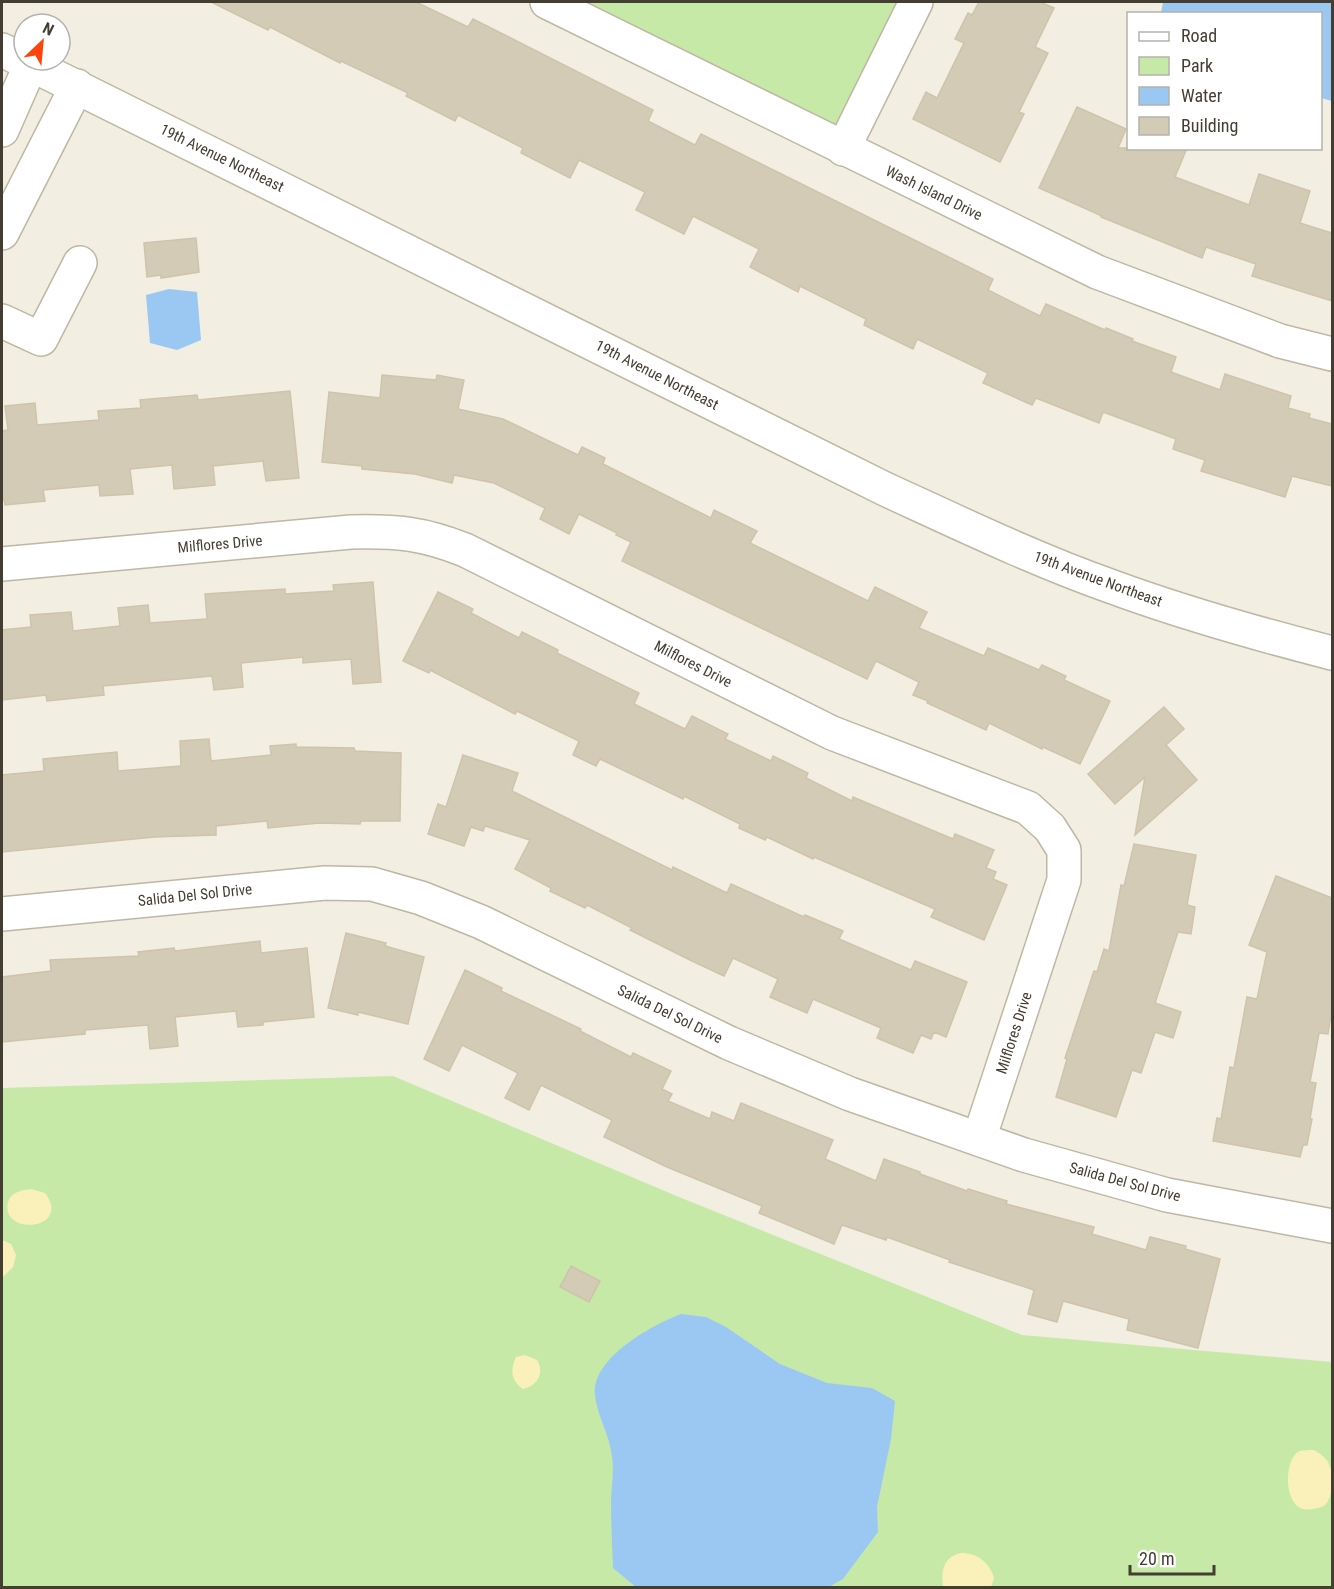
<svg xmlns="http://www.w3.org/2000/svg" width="1334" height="1589" viewBox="0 0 1334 1589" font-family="'Roboto Condensed',sans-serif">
<rect width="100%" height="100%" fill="#f2eee2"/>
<g fill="#c7e9a8">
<path d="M584,2H899L838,127Z"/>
<path d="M393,1076L679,1197L1022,1335L1332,1362V1587H2V1088Z"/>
</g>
<g fill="#faf1ba">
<path d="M31,1189L45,1193C73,1230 0,1237 8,1202C11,1192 22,1190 31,1189Z"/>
<path d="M2,1240L11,1244L16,1255L13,1267L2,1278Z"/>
<path d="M525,1355L537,1360C545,1373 537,1386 523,1389C511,1381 510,1370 516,1357Z"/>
<path d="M1314,1450C1319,1453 1325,1457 1328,1462C1334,1473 1334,1496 1325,1505C1321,1508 1317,1508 1312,1509C1283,1516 1282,1458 1300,1451C1304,1450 1310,1450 1314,1450Z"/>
<path d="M961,1553C977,1553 989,1562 994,1578L991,1587H943C941,1571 943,1557 961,1553Z"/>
</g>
<g fill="#9ac8f3">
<path d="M1163,2H1332V101L1321,98L1320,14L1161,13Z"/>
<path d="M169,289L197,292L201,340L177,350L150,343L146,295Z"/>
<path d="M681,1314L706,1317L726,1327L780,1364L827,1383L872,1388L895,1401L891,1439L877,1507L878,1532L843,1579L827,1588H637L613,1568C612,1545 611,1522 611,1499C612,1485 614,1470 612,1457C610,1435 597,1416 595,1395C591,1358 652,1325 681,1314Z"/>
</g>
<g fill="#d4cbb7" stroke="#cfc3aa" stroke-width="1.5">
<path d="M211,2H416L468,27L473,19L653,110L648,121L695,145L701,134L993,279L988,290L1040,316L1046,304L1105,330L1106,328L1133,339L1132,341L1176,357L1171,372L1220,390L1225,374L1291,396L1288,408L1310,414L1309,418L1332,424V486L1292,476L1285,497L1201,471L1205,460L1173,449L1176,439L1103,412L1099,423L1036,398L1032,405L983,383L988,373L917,339L913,349L864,325L866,319L800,286L798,292L750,267L759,249L693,216L684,234L636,210L645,192L579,160L570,178L521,153L523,148L458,115L455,121L406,96L408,93L341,61L340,63L270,27L268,30Z"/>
<path d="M979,2H1040L1054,8L1035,47L1048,53L1019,112L1024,114L1000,162L913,119L926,92L937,98L964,43L955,39L968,13L972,15Z"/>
<path d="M1077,107L1126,129L1118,148H1187L1175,177L1249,205L1259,174L1310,191L1300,223L1332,233V301L1252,276L1256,264L1206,247L1202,258L1101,217L1102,216L1039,188Z"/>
<path d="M196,238L199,272L161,278V275L147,277L144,243Z"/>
<path d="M382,375L436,380L437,375L464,380L458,409L503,419L578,455L582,447L605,458L603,464L711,518L714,510L757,531L750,543L868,601L875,587L927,612L919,628L984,656L988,648L1039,670L1042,665L1066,676L1064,680L1110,701L1080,764L1043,747L1042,749L989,723L986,730L927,703L928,701L913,695L919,682L876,661L867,679L622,561L631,542L616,535L617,533L579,514L569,534L540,519L545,508L494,483L454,475L452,483L415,474L362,469V466L322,462L329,392L380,398Z"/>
<path d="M290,391L299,478L266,481L263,461L213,466L215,485L174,489L172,465L130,469L133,494L100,496L99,485L43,490L45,501L5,505L4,499L2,500V431L8,430L5,406L35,403L37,425L99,420L98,411L141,408L140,400L197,395L198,400Z"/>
<path d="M373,582L381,682L353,684L351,659L303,663V657L241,663L243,687L214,690L212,676L103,686L104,695L47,701L46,695L2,700V630L31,627L30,615L71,612L73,631L120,626L118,608L148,605L150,623L207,619L205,594L285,589V594L334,591L333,585Z"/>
<path d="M438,592L473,609L471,613L519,638L522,632L558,650L557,653L639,693L634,704L685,729L692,716L728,734L725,739L771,761L773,756L808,773L806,778L852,801L853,797L953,839L955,834L994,850L986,868L996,872L993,879L1007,885L984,940L931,917L935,909L814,857L813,859L767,837L765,840L739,828L740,824L684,796L683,799L600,759L596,766L573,755L579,741L517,711L515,714L430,670L429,673L403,661Z"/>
<path d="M1164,707L1184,729L1166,745L1197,780L1135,835L1145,777L1115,804L1088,774Z"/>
<path d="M209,739L211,761L271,755L270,746L296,744V747L354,748L355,751L401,753L400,821H361L360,824L319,823L268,828L267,821L216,826V835L154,837L2,852V775L44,771L43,759L117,752L118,771L181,766L180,741Z"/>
<path d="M463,755L518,773L512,791L672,870L673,867L727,893L731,884L804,917L805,915L843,931L839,939L911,970L915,961L967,982L946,1037L934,1032L931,1039L921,1035L913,1053L877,1038L881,1028L813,999L807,1013L770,997L778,979L733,958L724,976L692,961L630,930L632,928L587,905L585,908L550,891L551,888L515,869L530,840L485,826L483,831L471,827L464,846L428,834L438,804L446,807Z"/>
<path d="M1134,844L1196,855L1187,905L1195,907L1191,934L1178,932L1155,1003L1181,1012L1173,1038L1155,1032L1141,1073L1132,1070L1116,1117L1056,1097L1067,1059L1065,1058L1094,971L1097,972L1104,949L1109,951L1121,885L1124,886Z"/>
<path d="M1276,876L1332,898V1009L1328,1034L1319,1033L1310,1082L1316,1083L1310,1119H1312L1307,1145H1303L1300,1157L1213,1141L1217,1118L1221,1119L1230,1067L1234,1068L1247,997L1257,999L1267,952L1249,945Z"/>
<path d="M346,933L386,943L385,946L424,957L408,1024L358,1012V1015L328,1008Z"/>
<path d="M260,941L261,953L307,948L314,1017L263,1022V1025L238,1027L236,1011L175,1017L178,1046L150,1049L148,1025L85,1030V1034L2,1042V977L51,971L50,960L139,956L138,952L174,948L175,951Z"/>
<path d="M465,970L502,988L501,991L581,1029L580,1031L631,1057L633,1053L671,1071L662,1089L672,1094L668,1101L710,1119L712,1112L734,1121L741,1103L833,1140L825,1159L876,1181L884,1159L920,1172V1174L967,1191L968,1189L1007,1201L1006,1204L1094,1227L1092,1234L1146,1250L1150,1237L1186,1246L1185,1249L1220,1259L1198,1348L1127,1330L1129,1319L1063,1301L1057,1322L1028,1314L1034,1290L949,1262L950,1260L887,1237L886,1240L842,1225L834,1244L759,1213L762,1206L667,1167L604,1137L612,1120L541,1085L529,1110L505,1098L518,1073L462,1045L449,1071L424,1059Z"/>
<path d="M571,1266L600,1281L589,1302L560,1287Z"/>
</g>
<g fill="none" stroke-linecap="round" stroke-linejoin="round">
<g stroke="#beb7a4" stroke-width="36">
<g id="minor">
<path d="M547,2L1097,272L1280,341L1332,354"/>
<path d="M2,50L885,489C959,523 1034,559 1110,586C1183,613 1258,634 1332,653"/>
<path d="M2,130L31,64"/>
<path d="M843,149L916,2"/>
<path d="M2,233L77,86"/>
<path d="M2,321L41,339L80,263"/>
<path d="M2,564L351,532C397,531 422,533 465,550L832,733L1028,808L1050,828L1064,850V880L979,1139"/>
<path d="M2,914L325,883L372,884L421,898L481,922L729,1043L850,1094L1024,1155L1167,1195L1332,1226"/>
</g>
</g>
<use href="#minor" stroke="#fff" stroke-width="33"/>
</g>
<g text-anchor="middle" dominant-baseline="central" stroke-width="4.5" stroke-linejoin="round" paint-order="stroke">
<g font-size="15" fill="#443e32" stroke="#fff">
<text transform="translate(222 158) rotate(26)">19th Avenue Northeast</text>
<text transform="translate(934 193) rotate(26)">Wash Island Drive</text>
<text transform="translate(657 375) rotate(27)">19th Avenue Northeast</text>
<text transform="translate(220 544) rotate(-5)">Milflores Drive</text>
<text transform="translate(1098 579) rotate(20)">19th Avenue Northeast</text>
<text transform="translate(693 664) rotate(27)">Milflores Drive</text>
<text transform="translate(195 895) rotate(-6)">Salida Del Sol Drive</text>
<text transform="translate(670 1014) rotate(26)">Salida Del Sol Drive</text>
<text transform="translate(1014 1033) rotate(-72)">Milflores Drive</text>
<text transform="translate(1125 1182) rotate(15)">Salida Del Sol Drive</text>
</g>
</g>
<rect width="1334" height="1589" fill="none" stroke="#443e32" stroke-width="6"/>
<rect x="1127" y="12" width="195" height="138" fill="#ffffff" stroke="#b4b2ad" stroke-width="1.5"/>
<rect x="1139" y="32" width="30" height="9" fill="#ffffff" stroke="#b4b2ad" stroke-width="1.5"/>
<text x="1181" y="42" font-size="18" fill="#443e32">Road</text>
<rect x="1139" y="57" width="30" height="18" fill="#c7e9a8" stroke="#b4b2ad" stroke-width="1.5"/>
<text x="1181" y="72" font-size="18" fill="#443e32">Park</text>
<rect x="1139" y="87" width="30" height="18" fill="#9ac8f3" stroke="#b4b2ad" stroke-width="1.5"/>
<text x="1181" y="102" font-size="18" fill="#443e32">Water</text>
<rect x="1139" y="117" width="30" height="18" fill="#d4cbb7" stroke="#b4b2ad" stroke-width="1.5"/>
<text x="1181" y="132" font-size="18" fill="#443e32">Building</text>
<g transform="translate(42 42) rotate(26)"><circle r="28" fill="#ffffff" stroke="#b4b2ad" stroke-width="1.5"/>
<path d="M0-4.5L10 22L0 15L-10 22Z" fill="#ff430c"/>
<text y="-9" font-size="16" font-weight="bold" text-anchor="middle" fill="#443e32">N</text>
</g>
<path d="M1130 1565v9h84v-9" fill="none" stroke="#443e32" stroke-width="3"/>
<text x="1139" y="1565" font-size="18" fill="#443e32" stroke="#ffffff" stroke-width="4.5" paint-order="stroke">20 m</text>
</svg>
